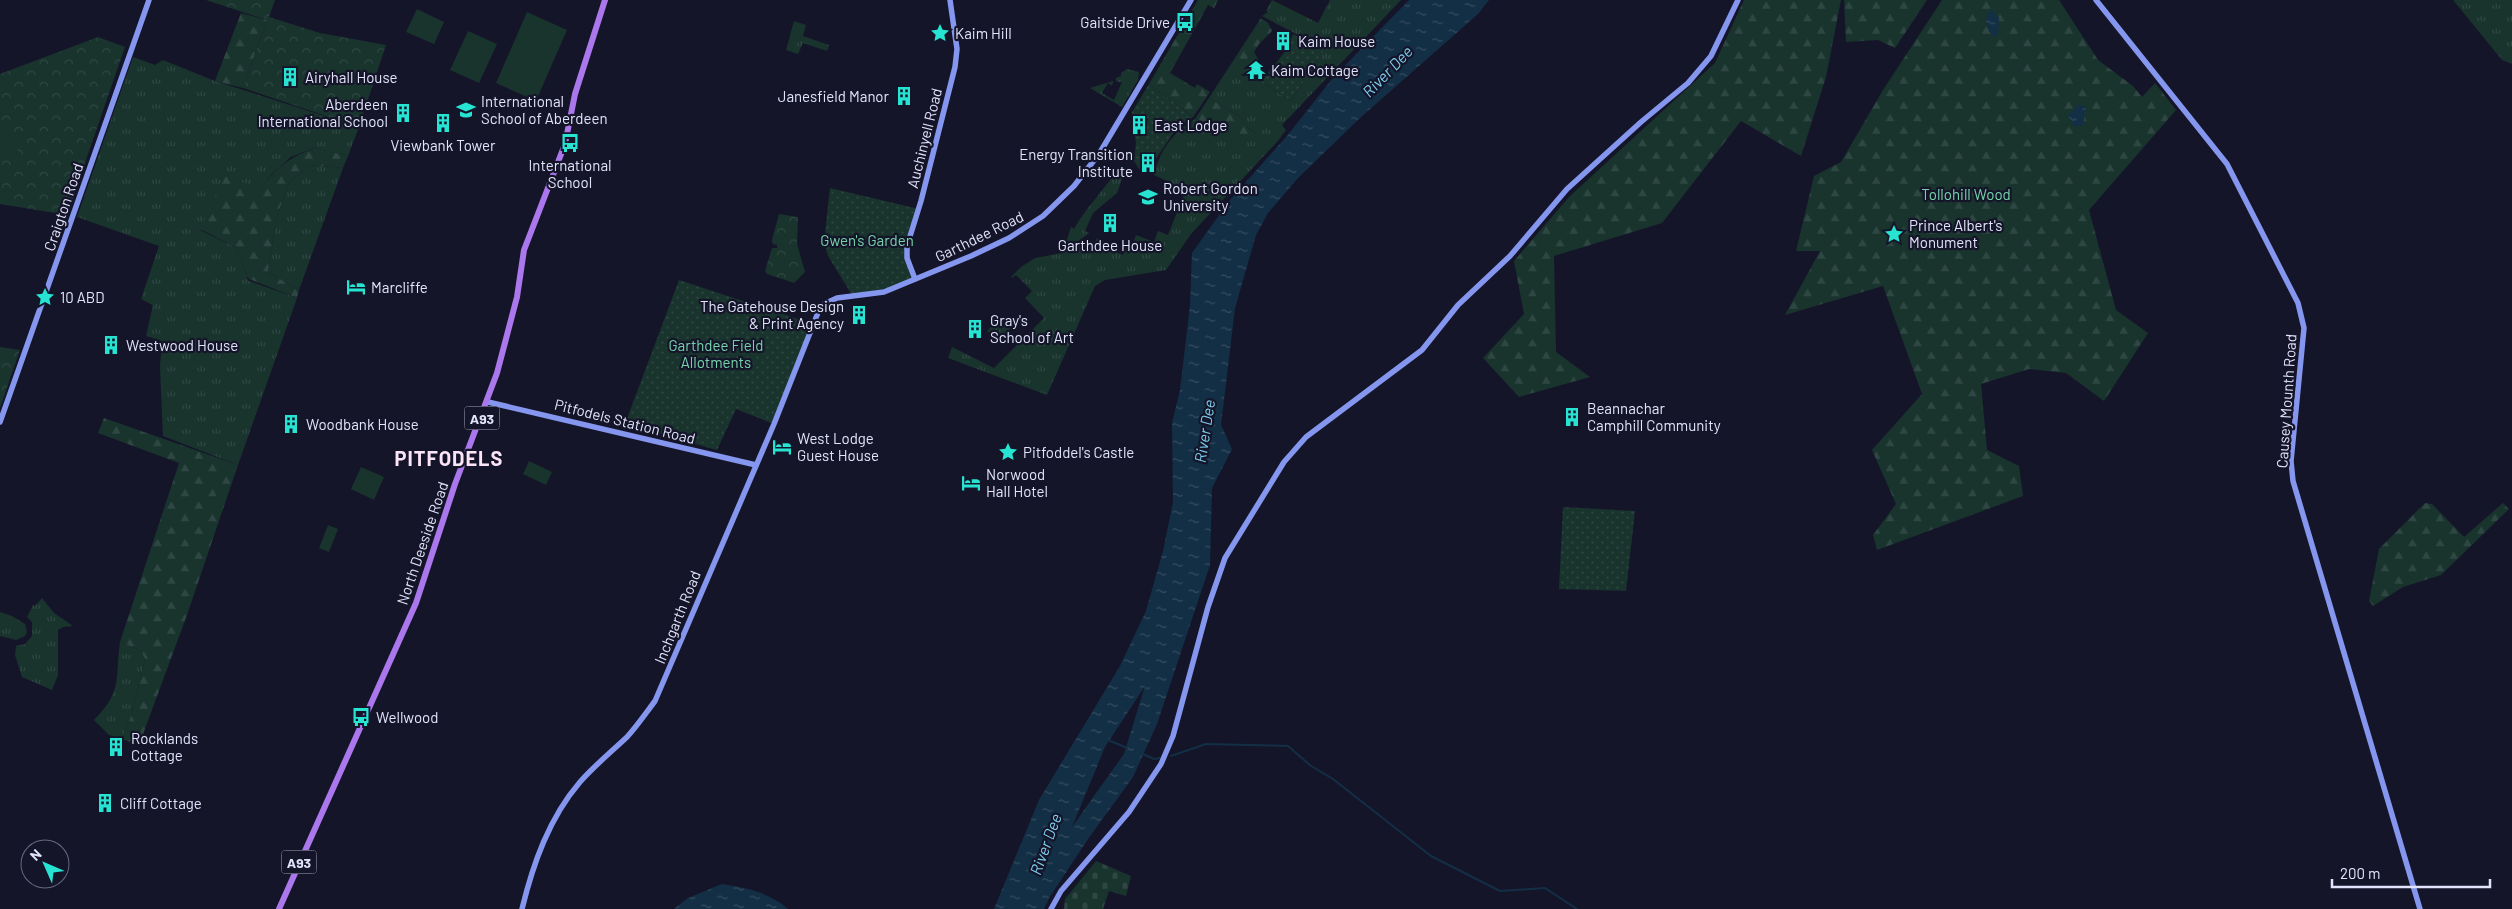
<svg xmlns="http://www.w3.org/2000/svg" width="2512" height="909" viewBox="0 0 2512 909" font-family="Barlow,sans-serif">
<defs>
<pattern id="grass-tufts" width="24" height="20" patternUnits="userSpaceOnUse" patternTransform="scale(1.25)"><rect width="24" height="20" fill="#19332d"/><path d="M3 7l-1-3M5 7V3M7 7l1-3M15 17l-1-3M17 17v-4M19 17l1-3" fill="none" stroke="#2f4742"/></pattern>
<pattern id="forest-firs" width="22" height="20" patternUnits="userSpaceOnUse" patternTransform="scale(1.25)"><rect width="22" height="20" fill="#19332d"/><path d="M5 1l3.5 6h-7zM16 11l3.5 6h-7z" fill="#2f4742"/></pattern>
<pattern id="cemetery-stones" width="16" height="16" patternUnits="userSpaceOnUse" patternTransform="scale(1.25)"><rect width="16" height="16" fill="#19332d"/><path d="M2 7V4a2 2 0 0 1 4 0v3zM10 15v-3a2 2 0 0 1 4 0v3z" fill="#2f4742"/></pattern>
<pattern id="park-crowns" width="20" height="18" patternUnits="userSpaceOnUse" patternTransform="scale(1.25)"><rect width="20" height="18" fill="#19332d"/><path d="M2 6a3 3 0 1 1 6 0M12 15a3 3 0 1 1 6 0" fill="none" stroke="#2f4742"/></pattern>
<pattern id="garden-dots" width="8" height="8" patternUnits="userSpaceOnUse" patternTransform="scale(1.25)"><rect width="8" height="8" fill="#19332d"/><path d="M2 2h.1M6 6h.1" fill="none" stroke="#2f4742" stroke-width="1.8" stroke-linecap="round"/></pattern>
<pattern id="water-ripples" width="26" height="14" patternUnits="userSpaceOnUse" patternTransform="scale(1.25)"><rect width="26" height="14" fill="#132f45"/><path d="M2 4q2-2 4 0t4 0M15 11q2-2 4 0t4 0" fill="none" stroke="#354d61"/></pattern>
</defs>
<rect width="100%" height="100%" fill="#15152a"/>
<g fill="url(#grass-tufts)">
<path d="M1272,0L1318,23L1330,0H1401L1282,125L1286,130L1277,142L1191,234L1166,270L1105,280L1095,286L1047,395L948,358L952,347L994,368L1044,318L1025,298L1032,291L1016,275L1012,278L1011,277L1021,267L1035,258L1062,253L1089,240L1095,242L1097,238L1116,246L1114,251L1123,255L1127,246L1131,248L1136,235L1154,242L1158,231L1168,235L1186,190L1154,175C1160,149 1173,133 1195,119L1217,125L1231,135L1256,133L1245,126L1242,118L1209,98L1231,64L1242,70L1254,52L1259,61L1250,75L1291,101L1325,49L1262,16L1268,12L1266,11Z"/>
<path d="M2453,0H2512V64L2502,60Z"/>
<path d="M794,21L806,25L803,36L829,45L827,51L803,43L798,54L786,50Z"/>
<path d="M133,57L155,65L163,60L215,81L359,127L348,156L314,148L291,157L271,175L261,188L200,230L235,247L249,279L245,277L249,281L297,298L238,465L163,436L160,367L162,341L146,336L153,305L141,299L159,246L77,217Z"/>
<path d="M1127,69L1139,72L1138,80L1122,107L1090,88L1113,81L1112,86L1108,83L1102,93L1114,100L1122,82H1117L1116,78L1121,76V73Z"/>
<path d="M310,165L343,168L299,290L268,272L276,219L289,182Z"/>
<path d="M1120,166L1126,168L1117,193L1093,213L1085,231L1089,233L1076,243L1065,246L1071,227L1074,229C1087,206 1106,188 1120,166Z"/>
<path d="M1001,317L1012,327L998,342L987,331Z"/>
<path d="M42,598L54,613L73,626L63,627L58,630V675L52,690L22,677L15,655L16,646L25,644L32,636V622L27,617L33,605L35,606Z"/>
<path d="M0,612L12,616L25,624L27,632L25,636L16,640L0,636Z"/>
<path d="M120,642L141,651L145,659L132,713L122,739L109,735L94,720C123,691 115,678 120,642Z"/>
</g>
<g fill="url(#forest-firs)">
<path d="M1198,0H1218L1214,8L1208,5L1170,73L1195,88L1197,84L1210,92L1193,117L1149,84Z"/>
<path d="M1744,0H1841L1826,77L1801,156L1741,121L1662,223L1554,256L1556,352L1590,377L1519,397L1483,358L1524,314L1514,261L1569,197L1715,63Z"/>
<path d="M1844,0H1927L1895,48L1878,40L1846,42Z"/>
<path d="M1942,0H2059L2098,60L2133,86L2142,97L2155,83L2176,110L2089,210L2116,310L2148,333L2104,401L2066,373L2029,369L1981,384L1987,450L2019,466L2023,496L1877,550L1873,535L1896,504L1872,450L1922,394L1883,286L1785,315L1820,251H1796L1814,176L1841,162L1883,90Z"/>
<path d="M241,13L267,20L243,88L215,81Z"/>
<path d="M1261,18L1268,23L1272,31L1259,44L1242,71L1231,64Z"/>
<path d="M1209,98L1242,118L1245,126L1257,134L1249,142L1231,135L1217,125L1195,119Z"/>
<path d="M315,148L348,156L343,168L310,165L289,182L276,219L268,272L299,290L297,298L249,279L235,247L200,229L224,176L261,188C277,167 290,157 315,148Z"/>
<path d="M104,418L238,465L187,615L139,745L122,739L132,713L145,659L141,651L120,642L179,463L98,433Z"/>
<path d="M2425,503L2432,504L2464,537L2503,503L2509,509L2441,575L2403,587L2373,606L2369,601L2379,549Z"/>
</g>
<path fill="url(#cemetery-stones)" d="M1096,861L1131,876L1126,896L1109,891L1103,909H1064L1065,899Z"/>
<g fill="url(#park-crowns)">
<path d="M206,0H275L269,17L320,33L386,45L359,127L243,88L267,20Z"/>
<path d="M98,37L125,47L67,215L0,204V74Z"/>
<path d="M779,214L798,217L797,244L805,272L794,283L767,274L765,271L772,248H777V245L773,244L772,240Z"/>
<path d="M0,347L20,350L0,408Z"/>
</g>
<g fill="url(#garden-dots)">
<path d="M1293,34L1325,49L1291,101L1261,82L1287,49Z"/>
<path d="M1149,84L1193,117L1176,129L1155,160L1146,155L1140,170L1134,161L1136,143L1134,130L1146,129L1148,118L1133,120L1132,112Z"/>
<path d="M830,188L919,209L907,246L915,279L894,289L852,295L828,256L824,242Z"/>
<path d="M679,280L813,324L774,424L736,409L717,450L625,424Z"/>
<path d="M1563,507L1635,511L1626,591L1559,589Z"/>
</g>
<g fill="#19332d">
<path d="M417,9L444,22L434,44L406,32Z"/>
<path d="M527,12L567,30L536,101L496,83Z"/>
<path d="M468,31L497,44L479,83L450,70Z"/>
<path d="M2,135L20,138L17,154L0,151Z"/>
<path d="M529,461L552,472L546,485L523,474Z"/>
<path d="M361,467L384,477L374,500L351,489Z"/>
<path d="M328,525L338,529L329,552L319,548Z"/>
</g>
<g fill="url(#water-ripples)" fill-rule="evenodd">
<path d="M1409,0H1489L1478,14L1361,117L1298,178L1268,213L1256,235L1235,308L1221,425L1232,449L1212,488L1210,565L1157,724L1133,777L1088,839L1049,898L1044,909H994L1039,800L1120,666L1146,611L1163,551L1173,502L1172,423L1180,390L1190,305L1192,253L1230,200L1287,136L1332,79ZM1145,686L1124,754L1072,827L1105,747Z"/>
<path d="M1991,9L1999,18L1998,35L1993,37C1986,26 1983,20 1991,9Z"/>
<path d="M2078,105L2086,106L2083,125L2075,127L2068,116Z"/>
<path d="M722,884C746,888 769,892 788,909H674L688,898Z"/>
</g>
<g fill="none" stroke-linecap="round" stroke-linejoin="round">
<g stroke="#132f45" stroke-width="2">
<path d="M1108,740L1127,748"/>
<path d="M1143,754L1154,759L1160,758"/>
<path d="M1171,756L1206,744L1288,746L1311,766"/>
<path d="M1313,767L1333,779L1431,856L1500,891L1545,888L1577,909"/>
</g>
<g stroke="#8596ef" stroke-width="5.5">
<path d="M2096,0L2227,164L2298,303L2304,328L2291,461L2293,481L2420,909"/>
<path d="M915,279L907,258V246L921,201L955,67L957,49L950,0"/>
<path d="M488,402L756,465"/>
<path d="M0,422L149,0"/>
<path d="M522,909C533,864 549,818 580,782C594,766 611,752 627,737C637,726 646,713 655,701L774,424L819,310L824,304L837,298L884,292L971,256L1009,238L1043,216L1074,186L1099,154L1191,0"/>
<path d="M1051,909L1061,891L1129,812L1161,764L1173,736L1208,607L1225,558L1284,462L1306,437L1422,350L1458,305L1510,256L1567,189L1641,122L1688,83L1711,56L1738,0"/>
</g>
<path stroke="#ab77ed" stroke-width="6" d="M279,909L416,603L455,484L497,373L517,297L524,250L565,144L575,94L605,0"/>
</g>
<defs>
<g id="bus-bare" transform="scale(1.5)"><path d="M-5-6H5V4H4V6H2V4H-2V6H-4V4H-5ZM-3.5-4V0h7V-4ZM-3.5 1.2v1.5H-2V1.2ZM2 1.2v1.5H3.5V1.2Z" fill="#26e3d2" stroke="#15152a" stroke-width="2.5" paint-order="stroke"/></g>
<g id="sight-bare" transform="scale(1.5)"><path d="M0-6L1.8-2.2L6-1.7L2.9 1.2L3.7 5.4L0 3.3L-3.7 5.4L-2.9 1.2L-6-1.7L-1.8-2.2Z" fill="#26e3d2" stroke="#15152a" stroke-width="2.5" paint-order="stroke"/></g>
<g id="building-bare" transform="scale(1.5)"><path d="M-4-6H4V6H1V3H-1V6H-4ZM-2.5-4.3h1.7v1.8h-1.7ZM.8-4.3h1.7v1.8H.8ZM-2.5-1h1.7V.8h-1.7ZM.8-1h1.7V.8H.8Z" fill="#26e3d2" stroke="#15152a" stroke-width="2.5" paint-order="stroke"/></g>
<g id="temple-bare" transform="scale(1.5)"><path d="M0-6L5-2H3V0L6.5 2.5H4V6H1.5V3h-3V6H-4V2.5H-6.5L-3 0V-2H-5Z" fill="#26e3d2" stroke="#15152a" stroke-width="2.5" paint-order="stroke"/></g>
<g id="school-bare" transform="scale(1.5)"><path d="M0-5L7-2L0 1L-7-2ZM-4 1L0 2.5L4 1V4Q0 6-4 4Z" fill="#26e3d2" stroke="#15152a" stroke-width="2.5" paint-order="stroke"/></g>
<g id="university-bare" transform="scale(1.5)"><path d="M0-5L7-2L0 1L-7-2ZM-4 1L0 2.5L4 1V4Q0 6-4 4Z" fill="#26e3d2" stroke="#15152a" stroke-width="2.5" paint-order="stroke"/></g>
<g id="hotel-bare" transform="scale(1.5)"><path d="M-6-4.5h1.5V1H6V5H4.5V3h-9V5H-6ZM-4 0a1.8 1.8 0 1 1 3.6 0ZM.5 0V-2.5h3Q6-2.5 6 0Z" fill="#26e3d2" stroke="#15152a" stroke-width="2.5" paint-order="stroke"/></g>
</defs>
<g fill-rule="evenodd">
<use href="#bus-bare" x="1185" y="22"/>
<use href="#sight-bare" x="940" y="33"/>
<use href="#building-bare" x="1283" y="41"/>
<use href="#temple-bare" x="1256" y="70"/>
<use href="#building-bare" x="290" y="77"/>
<use href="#building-bare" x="904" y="96"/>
<use href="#school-bare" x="466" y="110"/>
<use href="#building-bare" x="403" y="113"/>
<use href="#building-bare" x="443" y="123"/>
<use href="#building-bare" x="1139" y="125"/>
<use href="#bus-bare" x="570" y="143"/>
<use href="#building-bare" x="1148" y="163"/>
<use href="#university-bare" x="1148" y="197"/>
<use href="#building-bare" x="1110" y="223"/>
<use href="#sight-bare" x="1894" y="234"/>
<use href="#hotel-bare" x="356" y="287"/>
<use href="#sight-bare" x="45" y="297"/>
<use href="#building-bare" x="859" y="315"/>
<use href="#building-bare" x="975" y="329"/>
<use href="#building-bare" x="111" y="345"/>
<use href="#building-bare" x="1572" y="417"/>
<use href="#building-bare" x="291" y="424"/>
<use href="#hotel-bare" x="782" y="447"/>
<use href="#sight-bare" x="1008" y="452"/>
<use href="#hotel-bare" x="971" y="483"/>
<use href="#bus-bare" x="361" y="717"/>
<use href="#building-bare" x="116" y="747"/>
<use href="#building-bare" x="105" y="803"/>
</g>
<g text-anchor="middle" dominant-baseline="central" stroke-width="4.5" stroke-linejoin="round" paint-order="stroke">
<g fill="#15152a" stroke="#a4a6bc" stroke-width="1">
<rect x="464.5" y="406.5" width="35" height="23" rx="4"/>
<rect x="281.5" y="850.5" width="35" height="23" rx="4"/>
</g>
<g font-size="14" font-weight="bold" fill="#e2e4fb">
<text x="482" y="418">A93</text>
<text x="299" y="862">A93</text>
</g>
<g font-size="15" fill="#e2e4fb" stroke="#15152a" text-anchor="start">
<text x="1170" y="22" text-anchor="end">Gaitside Drive</text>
<text x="955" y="33">Kaim Hill</text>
<text x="1298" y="41">Kaim House</text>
<text x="1271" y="70">Kaim Cottage</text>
<text x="305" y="77">Airyhall House</text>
<text x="889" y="96" text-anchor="end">Janesfield Manor</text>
<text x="481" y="101">International<tspan x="481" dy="17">School of Aberdeen</tspan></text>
<text x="388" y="104" text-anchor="end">Aberdeen<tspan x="388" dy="17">International School</tspan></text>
<text x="1154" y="125">East Lodge</text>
<text x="443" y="145" text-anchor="middle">Viewbank Tower</text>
<text x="1133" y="154" text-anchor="end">Energy Transition<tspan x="1133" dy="17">Institute</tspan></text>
<text x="570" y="165" text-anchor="middle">International<tspan x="570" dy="17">School</tspan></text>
<text x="1163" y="188">Robert Gordon<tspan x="1163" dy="17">University</tspan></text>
<text x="1909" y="225">Prince Albert's<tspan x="1909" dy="17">Monument</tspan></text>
<text x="1110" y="245" text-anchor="middle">Garthdee House</text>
<text x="371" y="287">Marcliffe</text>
<text x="60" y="297">10 ABD</text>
<text x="844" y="306" text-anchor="end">The Gatehouse Design<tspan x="844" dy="17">&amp; Print Agency</tspan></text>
<text x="990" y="320">Gray's<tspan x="990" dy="17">School of Art</tspan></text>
<text x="126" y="345">Westwood House</text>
<text x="1587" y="408">Beannachar<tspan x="1587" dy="17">Camphill Community</tspan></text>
<text x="306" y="424">Woodbank House</text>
<text x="797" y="438">West Lodge<tspan x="797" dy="17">Guest House</tspan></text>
<text x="1023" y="452">Pitfoddel's Castle</text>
<text x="986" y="474">Norwood<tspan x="986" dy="17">Hall Hotel</tspan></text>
<text x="376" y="717">Wellwood</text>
<text x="131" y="738">Rocklands<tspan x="131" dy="17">Cottage</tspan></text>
<text x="120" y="803">Cliff Cottage</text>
</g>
<g font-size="15" fill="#e2e4fb" stroke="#15152a">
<text transform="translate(924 138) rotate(-76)">Auchinyell Road</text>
<text transform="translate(63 207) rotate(-71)">Craigton Road</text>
<text transform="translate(979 236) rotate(-26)">Garthdee Road</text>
<text transform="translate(2286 401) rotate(-86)">Causey Mounth Road</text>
<text transform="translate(625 421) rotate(14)">Pitfodels Station Road</text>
<text transform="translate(422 543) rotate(-71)">North Deeside Road</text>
<text transform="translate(677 617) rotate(-68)">Inchgarth Road</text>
</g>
<g font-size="15" fill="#76d4aa" stroke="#15152a">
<text x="1966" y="194">Tollohill Wood</text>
<text x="867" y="240">Gwen's Garden</text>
<text x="716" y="345">Garthdee Field<tspan x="716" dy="17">Allotments</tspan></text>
</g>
<g font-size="16" font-style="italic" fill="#7dcfee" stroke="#15152a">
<text transform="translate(1387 71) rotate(-46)">River Dee</text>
<text transform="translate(1204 431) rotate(-81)">River Dee</text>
<text transform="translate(1045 844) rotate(-70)">River Dee</text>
</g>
<g font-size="20" font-weight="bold" letter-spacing="1" fill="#fbe4f7" stroke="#15152a">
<text x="449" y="458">PITFODELS</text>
</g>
</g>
<g transform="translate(45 864) rotate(315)"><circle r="24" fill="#15152a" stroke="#67687e"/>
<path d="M0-4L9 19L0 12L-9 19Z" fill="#26e3d2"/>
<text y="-8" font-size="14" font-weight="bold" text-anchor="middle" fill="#e2e4fb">N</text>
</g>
<path d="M2332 879v8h158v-8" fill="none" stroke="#e2e4fb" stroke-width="2.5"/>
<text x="2340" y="879" font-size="15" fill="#e2e4fb" stroke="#15152a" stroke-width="4" paint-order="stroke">200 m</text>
</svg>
